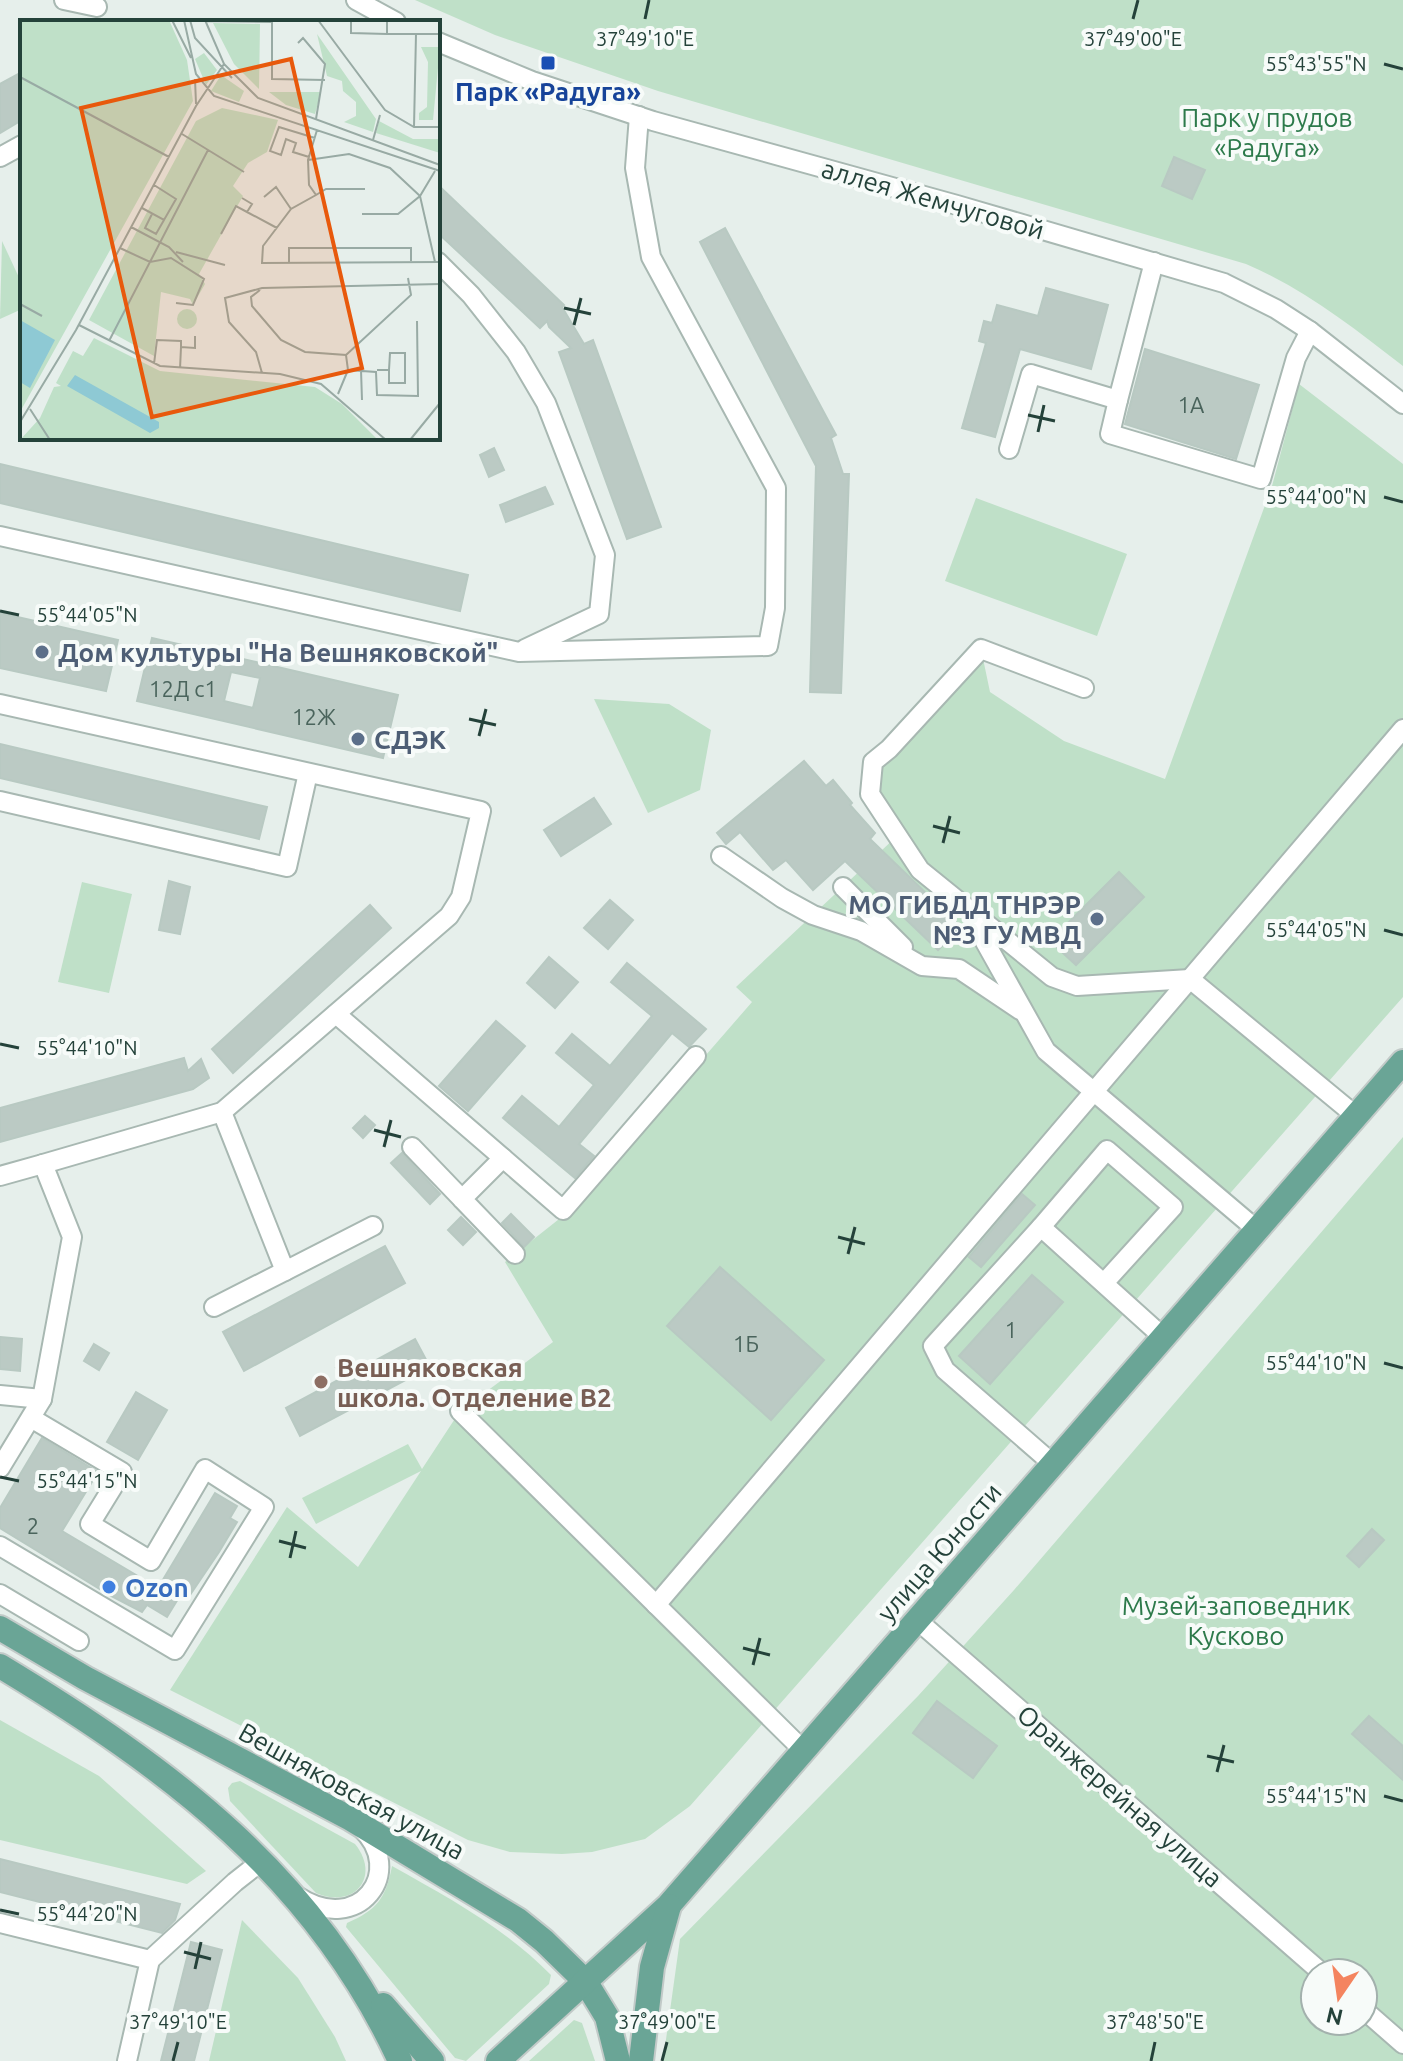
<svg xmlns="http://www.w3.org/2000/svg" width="1403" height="2061" viewBox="0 0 1403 2061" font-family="Ubuntu,sans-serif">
<rect width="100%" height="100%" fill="#e6efeb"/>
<g fill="#bfe0c8" fill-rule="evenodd">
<path d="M415,0H1403V366C1351,326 1306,290 1246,264L658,91L495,35Z"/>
<path d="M2,241L22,284V309L0,319Z"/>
<path d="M1299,384L1403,464V997L690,1806L645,1839L592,1852L562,1854L510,1852L468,1840L170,1690L287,1507L358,1567L421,1471L316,1524L302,1498L408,1444L422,1469L460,1411L553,1342L505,1262L573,1208L752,1002L736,987L897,836L870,794L873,762L981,649L990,692L1064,741L1165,779L1272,486Z"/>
<path d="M976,498L1127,554L1097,636L945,581Z"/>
<path d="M594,699L669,704L711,730L700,790L648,813Z"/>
<path d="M82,882L132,894L109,993L58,982Z"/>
<path d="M1403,1137V2061H663L680,1939L918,1696L1014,1590ZM1315,1973H1363V2021H1315Z"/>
<path d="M0,1720L99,1776L206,1871L187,1884L0,1840Z"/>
<path d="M240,1781L355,1844C381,1876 355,1910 316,1893L230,1801L228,1788L232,1783Z"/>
<path d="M392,1866C449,1898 505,1928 551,1975L549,1984L466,2061L455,2058L346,1927L347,1923C377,1910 386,1898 392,1866Z"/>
<path d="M242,1920L298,1978L335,2037L346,2061H209Z"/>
<path d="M574,2020L582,2023L595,2061H529Z"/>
</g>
<g fill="#bbcac4" stroke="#b8c9c2" stroke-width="2" fill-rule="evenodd">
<path d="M22,72V120L0,133V84Z"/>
<path d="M1174,157L1205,170L1192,199L1162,186Z"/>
<path d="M438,185L564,305L562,307L584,344L593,340L661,527L627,539L559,352L571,348L549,327L547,321L540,328L438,233Z"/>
<path d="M725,228L836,435L831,438L843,474H849L841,693L810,692L816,466L700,242Z"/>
<path d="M1046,288L1108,305L1091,369L1020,349L995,437L962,428L986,343L979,341L984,321L992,323L997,305L1038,316Z"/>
<path d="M1145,349L1259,385L1236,459L1125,424Z"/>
<path d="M494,448L504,470L489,477L480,455Z"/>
<path d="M0,464L468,575L460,611L0,503Z"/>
<path d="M545,487L553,504L506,522L500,505Z"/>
<path d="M0,613L118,640L106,691L0,668Z"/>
<path d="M152,638L398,695L383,758L137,701ZM231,672L260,678L253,708L224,701Z"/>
<path d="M0,744L267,807L259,839L0,778Z"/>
<path d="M804,761L826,786L833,780L852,803L850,805L875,833L870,839L961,927L938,950L845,861L813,890L786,860L773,870L740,832L726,844L717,833Z"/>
<path d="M594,798L611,824L561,856L544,830Z"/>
<path d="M1119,872L1144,897L1076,965L1050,941Z"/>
<path d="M169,881L190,887L180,934L159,930Z"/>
<path d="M610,900L633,920L608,949L584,928Z"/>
<path d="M370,905L391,928L233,1073L212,1049Z"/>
<path d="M549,957L578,982L555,1008L527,983Z"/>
<path d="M627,963L706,1029L689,1047L672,1033L579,1144L594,1156L575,1178L503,1118L522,1096L559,1127L594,1085L556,1053L572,1034L610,1066L652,1016L611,982Z"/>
<path d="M496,1021L525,1046L468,1111L439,1086Z"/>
<path d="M184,1058L188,1071L201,1059L209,1078L193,1089L0,1142V1108Z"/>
<path d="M365,1116L375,1125L363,1138L353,1128Z"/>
<path d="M402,1153L440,1194L430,1204L391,1163Z"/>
<path d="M1022,1194L1035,1205L981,1267L969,1257Z"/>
<path d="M511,1214L534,1237L524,1247L502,1223Z"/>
<path d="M461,1217L476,1232L463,1245L448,1230Z"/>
<path d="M385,1246L405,1283L244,1371L223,1332Z"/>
<path d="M720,1267L824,1360L771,1420L667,1326Z"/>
<path d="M1032,1275L1063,1302L990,1384L959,1356Z"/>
<path d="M0,1337L22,1339L20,1371L0,1369Z"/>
<path d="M415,1339L430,1367L300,1436L286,1408L342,1378L336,1368L348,1362L353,1360L358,1370Z"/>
<path d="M94,1344L109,1353L99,1370L84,1361Z"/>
<path d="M136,1392L167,1410L138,1460L107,1442Z"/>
<path d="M42,1438L98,1472L62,1531L158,1588L215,1493L237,1506L230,1518L237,1522L219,1552L188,1598L181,1594L167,1617L147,1605L142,1612L111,1596L0,1528V1508Z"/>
<path d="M1372,1529L1384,1540L1359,1567L1347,1556Z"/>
<path d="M937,1701L997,1746L973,1778L913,1733Z"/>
<path d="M1369,1716L1403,1746V1780L1352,1734Z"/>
<path d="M0,1859L180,1904L175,1920L162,1933L0,1892Z"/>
<path d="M191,1942L222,1950L194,2061H161Z"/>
</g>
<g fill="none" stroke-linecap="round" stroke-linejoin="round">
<g stroke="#a8b8b2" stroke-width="22">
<g id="minor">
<path d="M64,0L97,7"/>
<path d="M356,0L396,22"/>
<path d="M438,42L532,81L653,121L957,205L1224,283L1276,309L1310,331L1403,404"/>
<path d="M0,157L22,145"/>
<path d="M438,262L471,295L516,352L546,403L605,555L599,614L525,649"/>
<path d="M1118,400L1110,434L1261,479L1296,358L1310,331"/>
<path d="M1009,449L1031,374L1118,400L1154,262"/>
<path d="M0,536L519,652L768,646L775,608L776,488L651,257L635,168L639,116"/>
<path d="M1084,688L981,649L889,749L873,762L870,794L920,870L1052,977L1077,986L1190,979L1356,1116"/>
<path d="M0,704L481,811L461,897L449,916L222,1112L43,1164L72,1237L42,1399L0,1468"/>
<path d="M0,801L287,867L308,773"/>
<path d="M721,856L782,898L813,915L861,931L922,966L959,969L1020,1010"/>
<path d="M843,887L903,947"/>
<path d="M976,920L985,942L1046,1051L1257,1230"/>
<path d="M336,1014L503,1158L462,1199L515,1254"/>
<path d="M222,1112L285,1271L373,1226"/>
<path d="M412,1147L462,1199"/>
<path d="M503,1158L563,1210L696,1056"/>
<path d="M0,1176L43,1164"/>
<path d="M1041,1227L1107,1150L1173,1207L1104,1283"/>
<path d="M214,1307L285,1271"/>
<path d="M0,1395L42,1399"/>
<path d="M460,1411L803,1750"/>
<path d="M1053,1464L945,1370L933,1346L1041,1227L1163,1337"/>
<path d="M0,1546L175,1650L264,1507L205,1469L151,1561L90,1524L122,1472L31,1418"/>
<path d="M0,1594L79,1641"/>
<path d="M656,1605L1403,729"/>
<path d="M917,1620L1322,1973"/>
<path d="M297,1896C359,1937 407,1871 361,1828"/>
<path d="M0,1923L150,1960L127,2061"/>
<path d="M150,1960L235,1882L263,1860"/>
<path d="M1363,2009L1403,2044"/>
</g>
</g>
<g stroke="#c2cac8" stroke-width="28">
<g id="major">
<path d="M0,1628L85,1678L351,1819L518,1920L544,1941L585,1981L607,2017L618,2061"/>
<path d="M0,1666C169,1768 315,1876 400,2061"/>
<path d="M383,2005L432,2061"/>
<path d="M498,2061L669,1905L1403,1062"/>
<path d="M641,2061L652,1967L669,1906"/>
</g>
</g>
<use href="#minor" stroke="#fff" stroke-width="18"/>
<use href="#major" stroke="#6aa596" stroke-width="24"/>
</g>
<path fill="none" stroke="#24423a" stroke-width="3" d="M645,19L649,0M1133,19L1138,0M1384,64L1403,69M564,308L591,314M574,325L581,298M1028,415L1055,421M1038,432L1044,405M1384,497L1403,502M0,611L19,615M469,719L496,725M479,736L486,709M933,826L960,833M943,843L950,816M1384,930L1403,935M0,1044L19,1048M374,1130L401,1137M384,1147L391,1120M838,1237L865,1244M848,1254L855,1227M1384,1363L1403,1368M0,1477L19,1481M279,1541L306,1548M290,1558L296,1531M743,1648L770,1655M753,1665L760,1638M1207,1756L1234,1762M1217,1772L1224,1745M1384,1796L1403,1801M0,1910L19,1914M184,1952L211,1959M195,1969L201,1942M173,2061L178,2042M662,2061L667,2042M1151,2061L1155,2042"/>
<rect fill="#1a4fb4" stroke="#f7fbf9" stroke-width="3" x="540" y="55" width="16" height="16" rx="4"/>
<g fill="#5c6f8a" stroke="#f7fbf9" stroke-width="3">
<circle cx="42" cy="652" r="8"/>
<circle cx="358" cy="739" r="8"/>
<circle cx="1097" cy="919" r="8"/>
</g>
<circle fill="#8d6e63" stroke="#f7fbf9" stroke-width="3" cx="321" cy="1382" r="8"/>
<circle fill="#3f7fe0" stroke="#f7fbf9" stroke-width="3" cx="109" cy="1587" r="8"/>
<g text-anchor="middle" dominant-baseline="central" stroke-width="8" stroke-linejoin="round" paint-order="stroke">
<g font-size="22" fill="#4a645c">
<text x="1191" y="404">1А</text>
<text x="183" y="688">12Д с1</text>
<text x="314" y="716">12Ж</text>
<text x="1011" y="1329">1</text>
<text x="746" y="1343">1Б</text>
<text x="33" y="1525">2</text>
</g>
<g font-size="26" font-weight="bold" fill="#164399" stroke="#f7fbf9">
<text x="548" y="91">Парк «Радуга»</text>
</g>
<g font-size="26" fill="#2d7a4b" stroke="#f7fbf9">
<text x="1267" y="117">Парк у прудов<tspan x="1267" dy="30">«Радуга»</tspan></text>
<text x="1236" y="1605">Музей-заповедник<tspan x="1236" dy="30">Кусково</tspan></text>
</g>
<g font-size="26" fill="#24423a" stroke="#f7fbf9">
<text transform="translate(933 199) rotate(16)">аллея Жемчуговой</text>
<text transform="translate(939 1552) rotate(-49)">улица Юности</text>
<text transform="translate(352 1791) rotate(29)">Вешняковская улица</text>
<text transform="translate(1120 1796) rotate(41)">Оранжерейная улица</text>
</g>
<g font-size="26" font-weight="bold" fill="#4e5e75" stroke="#f7fbf9" text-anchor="start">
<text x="58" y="652">Дом культуры "На Вешняковской"</text>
<text x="374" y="739">СДЭК</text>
<text x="1081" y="904" text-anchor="end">МО ГИБДД ТНРЭР<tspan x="1081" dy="30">№3 ГУ МВД</tspan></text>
</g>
<g font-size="26" font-weight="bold" fill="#785e54" stroke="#f7fbf9" text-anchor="start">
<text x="337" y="1367">Вешняковская<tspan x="337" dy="30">школа. Отделение В2</tspan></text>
</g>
<g font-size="26" font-weight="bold" fill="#366cbe" stroke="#f7fbf9" text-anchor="start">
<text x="125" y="1587">Ozon</text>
</g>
</g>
<g transform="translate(20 20)">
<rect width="420" height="420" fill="#e6efeb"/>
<path d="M0,0H149L167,40L173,81L0,392ZM193,3L240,4L239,69L214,44ZM297,14L356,99L353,112L324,102L336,96V82L323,71L322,61L307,56ZM401,27H420L413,100H399V93L407,87L408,42ZM184,33L197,50L186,65L175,39ZM201,55L224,71L219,82L191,71ZM249,72H301L295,94L266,85ZM202,88L258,100L247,132L228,143L213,166L223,176L179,254L185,264L173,285L170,279L141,272L134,336L69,300L176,101ZM359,101L393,119H420V133L356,113ZM157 299a10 10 0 1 1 20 0a10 10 0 1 1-20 0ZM74,318L140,351L295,367L322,384L358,420H0L20,398L34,367L41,366L36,363L53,331L63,336Z" fill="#bfe0c8"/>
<path d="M0,300L35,320L10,368L0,362ZM55,355L139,402V408L130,413L47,366Z" fill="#8ec9d4"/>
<path fill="none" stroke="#98aaa4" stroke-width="2" d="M152,0L171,38M164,0L176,54L194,76L420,151M170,0L175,18L212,58M185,0L204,44L238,78L420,145M298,0L365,90L394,107H420M331,0V13L367,14M367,0V14H396M186,1L252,2V59L305,60M278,23L283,18L305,44L296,99M0,57L149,137M175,59L176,84M394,107L396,14H420M297,110L288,140L289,165L296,175L271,189L243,226L242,243L420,242M162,114L224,152M353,120L360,95M289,137L273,132L276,123L266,119L261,135L250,131L259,107L295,118M288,140L329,134L370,148L400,176L415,242M296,175L306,169H345M244,177L256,167L271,189M222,178L232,184L227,192L257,208M122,188L144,200L156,179L134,165M132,194L125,208L136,214L144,200M342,194H378L400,176L415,151M111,207L149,227L163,242M201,214L216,186L227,192M100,228L130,242L151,238L184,259L173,285L156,283M156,232L205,245M269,243V228H391V241M240,270L231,277L232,286L261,320L285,332L326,335L328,350L318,374M0,284L22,296M59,305L140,346L260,354L301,364L366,420M89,321L188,130M326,335L391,275L388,258M134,344L137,320L161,321V327M160,349L161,327L175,328V316M328,350L356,352L357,375L398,376L397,301M341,350L342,380M357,350H369L370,333H385V363H369V350M242,353L236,332L209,302L205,278L242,268L420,264M10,389L30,420M0,402L56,310L176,86L204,44M390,420L420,383"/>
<path fill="#e8590c" fill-opacity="0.15" stroke="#e8590c" stroke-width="4" d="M271,39L342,348L132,397L61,88Z"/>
<rect width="420" height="420" fill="none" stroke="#24423a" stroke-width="4"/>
</g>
<g font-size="20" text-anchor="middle" fill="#24423a" stroke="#f7fbf9" stroke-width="8" stroke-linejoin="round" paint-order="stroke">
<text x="645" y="46">37°49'10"E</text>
<text x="1133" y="46">37°49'00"E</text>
<text x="1316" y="71">55°43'55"N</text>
<text x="1316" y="504">55°44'00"N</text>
<text x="87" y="622">55°44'05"N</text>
<text x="1316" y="937">55°44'05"N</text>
<text x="87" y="1055">55°44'10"N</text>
<text x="1316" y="1370">55°44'10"N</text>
<text x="87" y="1488">55°44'15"N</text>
<text x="1316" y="1803">55°44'15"N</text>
<text x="87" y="1921">55°44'20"N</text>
<text x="178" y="2029">37°49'10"E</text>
<text x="667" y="2029">37°49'00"E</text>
<text x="1155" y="2029">37°48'50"E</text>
</g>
<g transform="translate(1339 1997) rotate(193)"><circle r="38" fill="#f7fbf9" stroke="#a3b1ad" stroke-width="2"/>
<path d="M0-6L14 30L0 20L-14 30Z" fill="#f4845f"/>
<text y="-12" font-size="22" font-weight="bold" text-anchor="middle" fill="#24423a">N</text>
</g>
</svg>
